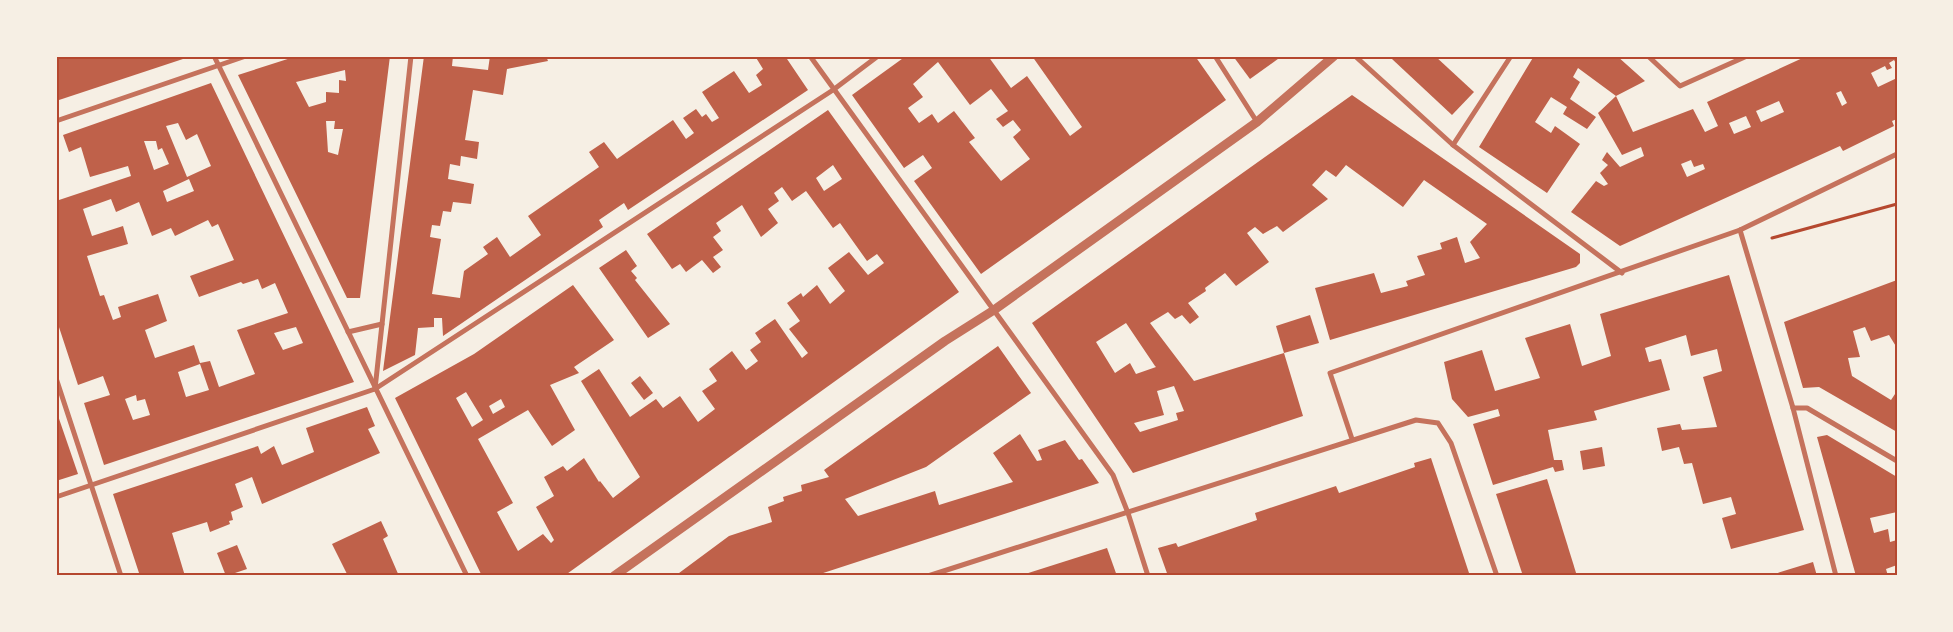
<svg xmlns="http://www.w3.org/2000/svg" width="1953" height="632" viewBox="0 0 1953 632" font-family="Ubuntu,sans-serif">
<rect width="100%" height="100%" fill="#f6efe4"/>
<g fill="#bf614a" fill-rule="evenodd">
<path d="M56,56H189V57L56,101Z"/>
<path d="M297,56H390L360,298H347L238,75ZM345,70L346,81L339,80V93L326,92V102L309,107L296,82ZM326,121H335L334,129H343L338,155L328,152Z"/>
<path d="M424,56H453L452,66L488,70L490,56H546L548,61L507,69L503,95L473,90L465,140L479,142L477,159L461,156L460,166L450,164L448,179L474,184L471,204L453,202L451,212L443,211L440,226L432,225L430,237L441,239L432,294L460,298L464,271L488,254L483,247L497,237L510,257L541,235L528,216L599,167L589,152L604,142L617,159L673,120L686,139L694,133L683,118L696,109L702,117L706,114L712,122L719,118L702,92L734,71L749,93L762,85L756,75L763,69L755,56H785L808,90L628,210L624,203L599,220L603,227L443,336L442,318H434V327L418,328L415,355L383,371Z"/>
<path d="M906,56H988L1011,88L1027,76L1070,136L1082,127L1032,56H1195L1226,100L981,274L914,181L932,168L923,155L904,168L852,95ZM938,62L970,105L991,89L1008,111L996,119L1003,127L1013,120L1021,130L1013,137L1030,159L1001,181L969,142L975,138L954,111L938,123L932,114L919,123L908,108L923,97L913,84Z"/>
<path d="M1233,56H1282L1250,79Z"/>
<path d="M1395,56H1435L1474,92L1452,115L1392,59Z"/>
<path d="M1534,56H1617L1645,81L1616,96L1578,68L1573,77L1580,82L1570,99L1596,117L1587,129L1563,114L1567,107L1551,97L1535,122L1551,133L1555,126L1580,144L1547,193L1479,147Z"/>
<path d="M1807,56H1897V65L1894,60L1889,63L1892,68L1887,70L1885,66L1871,73L1878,87L1897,78V119L1892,121L1894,126L1843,151L1840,146L1620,246L1571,212L1596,181L1604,186L1608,184L1600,173L1608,165L1602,160L1607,152L1620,167L1644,156L1641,147L1622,155L1598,113L1616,96L1633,132L1693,109L1705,132L1718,126L1707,102ZM1841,91L1847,103L1842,106L1836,93ZM1779,101L1784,112L1761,122L1756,111ZM1746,116L1751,127L1734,134L1729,123ZM1691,160L1694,167L1703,164L1705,169L1687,177L1681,164Z"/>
<path d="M211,83L354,382L104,465L84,403L110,395L103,376L78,385L56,318V201L131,176L128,166L90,177L81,147L69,152L63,135ZM178,123L186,140L197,134L211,166L187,177L166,126ZM144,141H156L158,150L162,148L169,164L154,170ZM189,179L194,191L167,202L163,191ZM111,199L116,212L139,202L152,236L171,228L175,236L208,220L212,227L218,224L234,260L190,276L199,297L241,282L243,284L258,279L262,289L275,283L288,313L237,330L255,374L219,387L210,361L200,363L194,345L155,358L145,330L167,321L158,294L118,307L121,317L113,320L104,295L100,296L87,256L128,244L123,226L92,236L83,209ZM296,327L303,343L283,350L274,333ZM200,364L209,390L186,397L178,372ZM136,395L137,401L145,399L150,415L133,420L125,399Z"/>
<path d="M1352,95L1580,254V263L1576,267L1330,340L1315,288L1374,273L1381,293L1408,286L1406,281L1425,275L1417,256L1442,249L1440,243L1457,237L1465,263L1480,258L1470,242L1487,224L1424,180L1403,207L1346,165L1336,177L1326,170L1312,185L1328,199L1283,232L1277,226L1263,234L1255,227L1247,233L1269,262L1236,286L1225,273L1205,288L1206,291L1188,303L1199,317L1190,324L1182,315L1175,319L1168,312L1150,323L1194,381L1284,353L1303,416L1133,473L1032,323ZM1126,323L1155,366L1156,367L1136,374L1130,363L1115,373L1096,342ZM1174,386L1184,411L1176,413L1178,420L1140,432L1134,423L1164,415L1157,391Z"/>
<path d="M828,110L959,292L564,576H482L395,398L474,354L573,285L614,340L574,367L579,373L550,385L575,430L552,446L528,410L478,439L513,503L497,512L518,551L543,534L551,543L554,540L536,507L554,496L544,477L563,466L567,471L584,458L599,482L600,481L613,498L640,477L581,381L599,369L630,417L656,399L663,408L680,396L698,422L715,409L702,391L717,381L709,369L732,351L746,370L758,361L750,350L761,342L755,333L775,319L802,358L808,353L789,329L800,321L787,303L801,293L803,297L817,285L830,304L845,291L828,268L849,252L868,275L884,263L877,254L867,261L840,223L833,228L806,191L792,201L782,187L774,193L779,201L768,209L778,223L761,237L742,205L716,223L721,231L713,237L723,250L713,257L721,267L713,273L702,260L686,272L680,264L672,269L647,234ZM833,165L842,179L824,191L816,178ZM466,392L483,420L472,427L456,398ZM501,399L505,407L493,414L489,406Z"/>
<path d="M626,250L637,266L631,271L637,278L635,280L670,324L648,338L599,268Z"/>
<path d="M1729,275L1804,530L1731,549L1722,518L1736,514L1731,497L1703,504L1692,463L1684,464L1679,447L1662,451L1657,428L1680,424L1682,430L1717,427L1703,377L1722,371L1717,349L1691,356L1686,335L1645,348L1649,362L1661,359L1670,390L1594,411L1597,420L1548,430L1554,460H1562L1564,470L1555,472L1553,467L1493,485L1473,424L1500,416L1498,409L1468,417L1452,399L1444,362L1482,350L1495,391L1540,378L1525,338L1570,324L1582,366L1611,356L1600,314Z"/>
<path d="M1897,280V348L1889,335L1871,341L1865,327L1853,331L1860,357L1848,358L1852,376L1891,400L1897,391V432L1819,387L1803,388L1784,322Z"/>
<path d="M1310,315L1319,343L1284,353L1276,326Z"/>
<path d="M998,346L1031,393L926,467L845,499L858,516L935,491L939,505L1013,482L993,453L1020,434L1037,461L1042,460L1038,450L1065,440L1079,460L1082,459L1099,483L814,576H675L729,536L772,522L768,507L784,501L783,497L802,491L801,485L829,477L824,470Z"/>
<path d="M640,376L653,393L644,400L631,383Z"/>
<path d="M367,407L375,426L368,429L380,453L262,504L252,477L235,484L243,507L231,512L233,520L229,521L230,524L210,532L207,522L172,533L185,576H140L113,494L258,446L261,454L274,446L282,465L314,452L306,428Z"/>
<path d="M56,410L78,474L56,481Z"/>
<path d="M1827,435L1897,477V512L1870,518L1874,533L1888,529L1890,542L1897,540V565L1886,569L1888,576H1856L1817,437Z"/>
<path d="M1602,447L1605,466L1583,470L1580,451Z"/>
<path d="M1431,458L1470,576H1168L1158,548L1176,543L1178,547L1257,520L1255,513L1336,486L1339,493L1415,467L1414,463Z"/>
<path d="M1547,479L1577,576H1523L1496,494Z"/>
<path d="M381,521L388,536L383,539L399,576H348L332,544Z"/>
<path d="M237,545L247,569L226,576L217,553Z"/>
<path d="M1107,548L1117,576H1023L1022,575Z"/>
<path d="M1813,562L1817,576H1771V575Z"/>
</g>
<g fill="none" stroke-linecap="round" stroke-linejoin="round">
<path stroke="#b5482f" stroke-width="3" d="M1772,238L1897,204"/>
<g stroke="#c5725c" stroke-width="5">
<path d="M214,56L467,576"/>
<path d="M810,56L1113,475L1128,513L1148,576"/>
<path d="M1215,56L1257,122"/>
<path d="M1355,56L1453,145L1622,273"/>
<path d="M1648,56L1680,86L1747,56"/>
<path d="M56,121L246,56"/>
<path d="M1453,145L1511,56"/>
<path d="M1740,230L1793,408L1836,576"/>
<path d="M348,332L382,324"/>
<path d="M56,378L121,576"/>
<path d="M375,389L411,56"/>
<path d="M1793,408H1807L1897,461"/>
<path d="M1352,439L1330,373L1740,230L1897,154"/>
<path d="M56,497L375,389L833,90L878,56"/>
<path d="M928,576L1416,420L1438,423L1451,443L1497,576"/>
</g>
<path stroke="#c5725c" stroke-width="9" d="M614,576L945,341L994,310L1257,122L1334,56"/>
</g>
<rect width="1953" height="632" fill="none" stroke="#f6efe4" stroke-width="115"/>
<rect x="58" y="58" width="1838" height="516" fill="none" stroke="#b5482f" stroke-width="2"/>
</svg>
